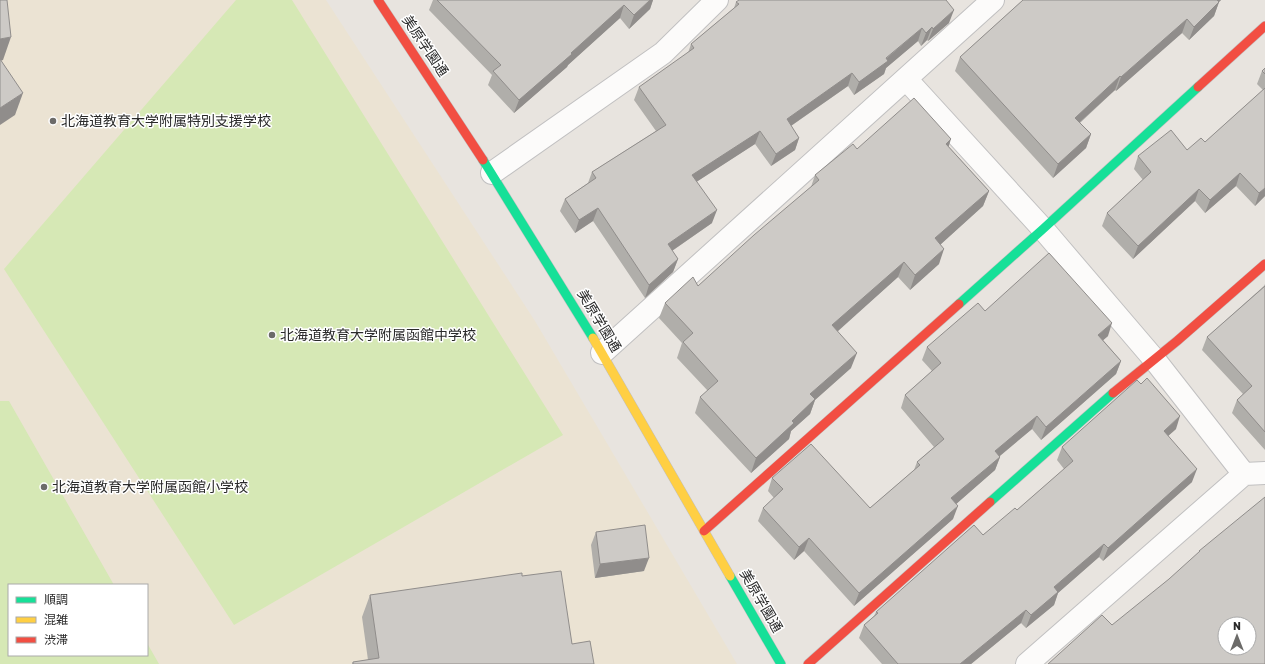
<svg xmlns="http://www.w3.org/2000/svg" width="1265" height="664" viewBox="0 0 1265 664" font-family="Rubik,'Noto Sans JP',sans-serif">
<rect width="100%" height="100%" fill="#e8e4df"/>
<path fill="#ebe3d3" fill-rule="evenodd" d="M0,0H326L535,321L737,664H0ZM9,585H147V655H9Z"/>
<g fill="#d6e8b5">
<path d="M236,0H292L563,435L234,625L4,269Z"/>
<path d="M0,401H9L114,585H9V655H147V643L159,664H0Z"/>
</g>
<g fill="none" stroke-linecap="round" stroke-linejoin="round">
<g stroke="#c1c0c1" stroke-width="24">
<g id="street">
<path d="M906,79L1043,229L1154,359L1244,474"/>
<path d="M492,173L663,53L717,0"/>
<path d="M602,353L993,0"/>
<path d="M1027,664L1244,474L1265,473"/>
</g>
</g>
<g stroke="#c1c0c1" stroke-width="10">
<g id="fast">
<path d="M483,160L593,338"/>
<path d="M959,304L1043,229L1198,87"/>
<path d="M990,502L1113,393"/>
<path d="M730,576L781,664"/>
</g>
</g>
<g stroke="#c1c0c1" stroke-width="10">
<path id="slow" d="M593,338L730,576"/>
</g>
<g stroke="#c1c0c1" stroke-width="10">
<g id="jam">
<path d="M378,0L483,160"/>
<path d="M1198,87L1265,26"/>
<path d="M1113,393L1177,341L1265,264"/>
<path d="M704,531L959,304"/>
<path d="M808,664L990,502"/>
</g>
</g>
<use href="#street" stroke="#fcfbfa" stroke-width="22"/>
<use href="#fast" stroke="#16e098" stroke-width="9"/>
<use href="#slow" stroke="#ffcf43" stroke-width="9"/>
<use href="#jam" stroke="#f24e42" stroke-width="9"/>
</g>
<g fill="#b0aeaa">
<path d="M433,0H653L650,9L629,29L620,18L568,65L567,67L514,113L488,85L492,75L429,10Z"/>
<path d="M1023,0H1221L1219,2L1214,16L1189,40L1182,33L1116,91L1115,90L1080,123L1091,134L1086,148L1053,178L955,71L960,57Z"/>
<path d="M736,2L949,23L928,41L927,40L921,46L918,41L886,68L884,74L854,95L848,86L791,126L799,138L795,150L771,166L755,144L696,182L712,223L672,251L678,259L673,272L645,298L593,221L575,233L560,211L565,199L588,183L592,172L656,131L634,100L639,87L688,53L691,44L734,8Z"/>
<path d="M1265,68V196L1255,206L1236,186L1205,213L1195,201L1133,259L1102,226L1107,213L1143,180L1134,169L1138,156L1187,150L1205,142L1263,90L1257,84L1262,71Z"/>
<path d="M949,147L989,191L983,206L941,244L939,264L910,290L898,277L837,331L851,368L815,400L810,414L791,431L789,439L751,473L695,413L700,397L708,391L677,358L682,343L659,318L665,303L698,286L811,187L815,175L857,149Z"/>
<path d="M1265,284V450L1232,413L1237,400L1243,394L1202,350L1207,337L1264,286Z"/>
<path d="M985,311L1108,336L1103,340L1121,361L1116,374L1041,440L1032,429L1000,456V457L995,470L956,504L953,519L854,606L804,551L794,560L758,521L763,508L774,498L768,491L772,478L870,508L914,470L917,462L934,447L901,408L905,395L932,371L922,360L927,347Z"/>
<path d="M1176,429L1168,436L1192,482L1103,561L1099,557L1058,593L1054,605L1026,628L1021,623L971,664H882L859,638L864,625L874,616L876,612L1017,510L1064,469L1057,460L1062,447Z"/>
<path d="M596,532L644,571L595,578L591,545Z"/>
<path d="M522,576L572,644L594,664H352L353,662L368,660L362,617L370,595Z"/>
</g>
<g fill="#908d8b">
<path d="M650,0H653L650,9L629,29L634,15Z"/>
<path d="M1214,0H1221L1217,4L1219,2L1214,16L1189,40L1194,27Z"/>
<path d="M624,5L620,18L568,65L567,67L514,113L519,100Z"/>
<path d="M954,10L949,23L928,41L933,29Z"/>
<path d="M1187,19L1182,33L1116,91L1121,77Z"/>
<path d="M932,27L927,40L921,46L926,33Z"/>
<path d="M922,28L918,41L886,68L884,74L854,95L859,82Z"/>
<path d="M11,37L3,60L0,61V39Z"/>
<path d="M852,73L848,86L782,132L787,119Z"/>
<path d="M1120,76L1115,90L1070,131L1075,118Z"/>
<path d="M23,93L15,115L0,125V108Z"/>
<path d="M760,131L755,144L687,188L692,175Z"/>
<path d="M1091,134L1086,148L1053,178L1058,164Z"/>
<path d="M799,138L795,150L771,166L776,154Z"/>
<path d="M951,139L946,155V144Z"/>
<path d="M1240,173L1236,186L1205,213L1210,200Z"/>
<path d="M1265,188V196L1255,206L1259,193Z"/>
<path d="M1199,189L1195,201L1133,259L1138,246Z"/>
<path d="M989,191L983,206L930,254L935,238Z"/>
<path d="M598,208L593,221L575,233L579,220Z"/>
<path d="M717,210L712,223L663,257L668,244Z"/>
<path d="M944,249L939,264L910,290L915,275Z"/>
<path d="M678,259L673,272L645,298L649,285Z"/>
<path d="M904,262L898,277L827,341L832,325Z"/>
<path d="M1112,323L1108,336L1093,349L1098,335Z"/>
<path d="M857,353L851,368L815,400L810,414L791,431L789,439L751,473L756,458L792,421L810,394Z"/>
<path d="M1121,361L1116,374L1041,440L1046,427Z"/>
<path d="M1037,416L1032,429L990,464L995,451Z"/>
<path d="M1180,416L1176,429L1159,444L1164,431Z"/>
<path d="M1000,457L995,470L947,512L951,498Z"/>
<path d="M1197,469L1192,482L1103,561L1108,548Z"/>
<path d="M958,506L953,519L854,606L859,593Z"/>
<path d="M809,538L804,551L794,560L799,547Z"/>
<path d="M1104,544L1099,557L1058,593L1054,605L1026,628L1031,615L1054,587Z"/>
<path d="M649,558L644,571L595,578L600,564Z"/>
<path d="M1026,610L1021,623L971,664H960Z"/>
</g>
<g fill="#cdcac6" stroke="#908d8b" fill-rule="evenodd">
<path d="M0,0H7L11,37L0,39Z"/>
<path d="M437,0H650L634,15L624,5L571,53L572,54L519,100L493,71L501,65Z"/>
<path d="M739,0H946L954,10L933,29L932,27L926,33L922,28L886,58L888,61L859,82L852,73L787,119L799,138L776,154L760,131L692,175L717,210L668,244L678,259L649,285L598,208L579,220L565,199L596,178L592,172L666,125L639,87L694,48L691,44L739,4L736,2Z"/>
<path d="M1023,0H1217L1219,2L1194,27L1187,19L1121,77L1120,76L1075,118L1091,134L1058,164L960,57Z"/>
<path d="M0,59L23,93L0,108Z"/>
<path d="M1265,68V74L1262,71Z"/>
<path d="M1265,88V188L1259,193L1240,173L1210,200L1199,189L1138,246L1107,213L1151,172L1138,156L1171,130L1187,150L1201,138L1205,142Z"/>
<path d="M914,98L951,139L946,144L989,191L935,238L944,249L915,275L904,262L832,325L857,353L810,394L815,399L792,421L794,423L756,458L700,397L718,381L683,342L693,333L665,303L693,277L698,286L754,235L819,180L815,175L853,144L857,149Z"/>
<path d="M1049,253L1112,323L1098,335L1121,361L1046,427L1037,416L995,451L1000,457L951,498L958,506L859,593L809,538L799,547L763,508L783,489L772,478L811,444L870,508L920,465L917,462L944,439L905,395L941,363L927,347L978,303L985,311Z"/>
<path d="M1265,286V432L1237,400L1252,386L1207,337Z"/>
<path d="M1147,378L1180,416L1164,431L1197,469L1108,548L1104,544L1054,587L1058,592L1031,615L1026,610L960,664H898L864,625L878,613L876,612L974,525L983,535L1015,508L1017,510L1073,461L1062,447L1137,380L1141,384Z"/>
<path d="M1265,497V664H1048L1102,615L1112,625L1169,579L1200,551H1199ZM1225,624H1249V648H1225Z"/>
<path d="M645,525L649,558L600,564L596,532Z"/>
<path d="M561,571L572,644L590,641L594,664H353V662L379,658L370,595L522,573V576Z"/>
</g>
<g fill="#6c6b69" stroke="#fff" stroke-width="1.5">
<circle cx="53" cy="121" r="4"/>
<circle cx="272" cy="335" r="4"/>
<circle cx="44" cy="487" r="4"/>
</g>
<g text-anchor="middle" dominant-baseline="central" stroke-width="3" stroke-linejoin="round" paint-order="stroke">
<g font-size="14" fill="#2a2a2a" stroke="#fff">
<text transform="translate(425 46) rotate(56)">美原学園通</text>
<text transform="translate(599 321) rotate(59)">美原学園通</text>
<text transform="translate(761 601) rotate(60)">美原学園通</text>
</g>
<g font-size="14" fill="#2a2a2a" stroke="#fff" text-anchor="start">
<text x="61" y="121">北海道教育大学附属特別支援学校</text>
<text x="280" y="335">北海道教育大学附属函館中学校</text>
<text x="52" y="487">北海道教育大学附属函館小学校</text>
</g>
</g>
<rect x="8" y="584" width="140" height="72" fill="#ffffff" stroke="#aaaaaa"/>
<rect x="16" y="597" width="20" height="6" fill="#16e098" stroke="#aaaaaa"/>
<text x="44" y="604" font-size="12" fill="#2a2a2a">順調</text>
<rect x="16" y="617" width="20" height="6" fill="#ffcf43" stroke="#aaaaaa"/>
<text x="44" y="624" font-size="12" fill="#2a2a2a">混雑</text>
<rect x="16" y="637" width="20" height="6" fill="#f24e42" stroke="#aaaaaa"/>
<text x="44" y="644" font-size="12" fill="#2a2a2a">渋滞</text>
<g transform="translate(1237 636)"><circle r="19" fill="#ffffff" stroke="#aaaaaa"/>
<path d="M0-3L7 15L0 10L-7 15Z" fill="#6c6b69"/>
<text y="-6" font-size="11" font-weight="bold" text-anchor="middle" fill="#2a2a2a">N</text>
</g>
</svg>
